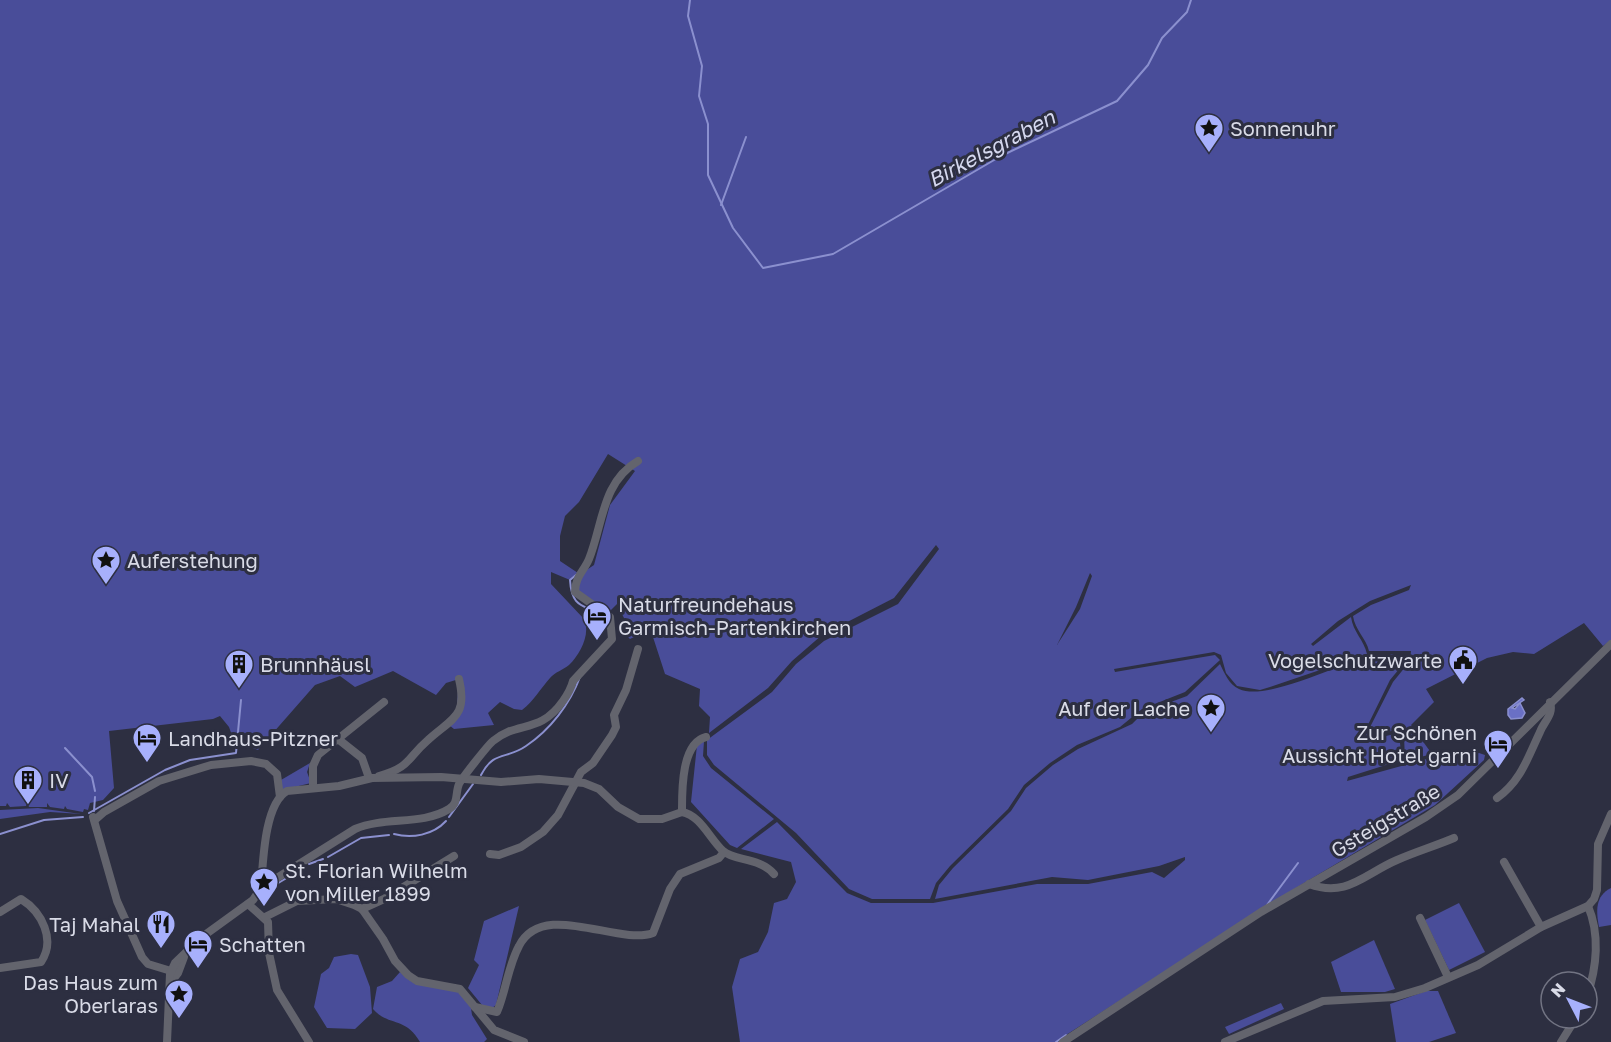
<svg xmlns="http://www.w3.org/2000/svg" width="1611" height="1042" viewBox="0 0 1611 1042" font-family="'Golos Text',sans-serif">
<rect width="100%" height="100%" fill="#2d2f41"/>
<g fill="#494d99" fill-rule="evenodd">
<path d="M0,0H1611V640L1603,646L1584,623L1534,654L1513,652L1487,658L1426,689L1434,702L1411,725L1432,754L1405,761L1404,735L1400,729L1365,737L1393,682L1410,661L1411,651H1369C1366,638 1355,630 1353,616L1371,605L1409,590L1411,585L1370,601L1338,621L1311,644L1313,646L1351,617C1353,632 1364,640 1367,654L1270,687L1260,690L1237,686L1226,673L1221,655L1214,652L1114,669L1115,672L1215,655L1220,660L1185,692L1142,709L1120,727L1077,745L1050,763L1024,785L1008,809L950,866L936,883L930,899H872L849,889L796,833L714,765L707,755V740L772,692L796,664L824,641L898,604L939,549L936,545L894,598L822,635L792,661L768,688L709,733L710,717L699,706L700,689L665,674L652,634L639,630L636,636L630,639L627,636V624L621,612L623,610L617,604L609,612L575,592L579,575L594,565L610,505L635,471L608,454L579,502L565,516L560,536V561L578,573L570,580L551,572V584L584,619C591,634 580,654 569,665C563,670 555,672 550,678C540,689 534,701 522,710L514,709L500,702L488,713L494,725L454,729L449,725L456,717L459,679L446,683L436,695L393,671L355,687L340,676L315,685L258,750L234,741L229,727L220,716L213,719L109,731L114,788L103,800L90,803L88,810L84,809L83,812L67,809L65,806L64,809L50,807L47,803V807H29L27,803L26,806L10,807L7,803L6,806H0ZM1090,573L1092,576L1080,609L1057,645L1076,607Z"/>
<path d="M1388,654L1409,657L1390,680L1361,739L1364,741L1399,733L1401,753L1386,765L1348,777L1347,781L1434,757L1440,763L1479,753L1485,755L1484,760L1435,805L1299,886L1055,1042H740L732,987L740,959L758,952L768,932L774,903L787,899L796,882L791,862L741,849L777,822L847,893L871,903H933L1037,884H1088L1152,872L1164,878L1185,860V857L1159,866L1088,880L1052,877L935,899L939,885L953,868L1011,811L1026,788L1053,765L1078,749L1132,724L1144,712L1187,696L1220,664C1224,672 1229,685 1239,689C1270,703 1349,656 1388,654Z"/>
<path d="M704,741L703,756L711,768L774,819L737,848L730,845L691,802L697,745Z"/>
<path d="M310,763L307,772L311,783L282,790L281,780Z"/>
<path d="M38,808L81,814L50,812L0,819V810Z"/>
<path d="M1611,888V925L1599,927C1596,911 1595,896 1611,888Z"/>
<path d="M1459,903L1485,952L1449,970L1425,920Z"/>
<path d="M519,906L496,1005L491,1009L482,1005L468,988L479,965L474,960L484,921Z"/>
<path d="M1374,940L1395,989L1385,992H1341L1331,962Z"/>
<path d="M351,954L358,955L370,987L372,1013L355,1029L327,1028L314,1007L321,974L329,968L334,957Z"/>
<path d="M400,972L417,984L462,992L470,1002L472,1015L487,1039L484,1042H420C405,1016 389,1027 373,1009L377,987L392,981Z"/>
<path d="M1426,991H1438L1456,1033L1429,1042H1396L1390,1004Z"/>
<path d="M1281,1003L1284,1009L1229,1034L1225,1027Z"/>
</g>
<path fill="#6a70c5" stroke="#8b90cf" stroke-width="1.5" d="M1522,698L1524,700L1512,708L1515,709L1520,703L1525,713L1522,718L1511,719L1508,715V709Z"/>
<g fill="none" stroke-linecap="round" stroke-linejoin="round">
<g stroke="#8b90cf" stroke-width="2">
<path d="M690,0L688,16L702,66L699,96L708,124V175L733,228L763,268L833,254L1001,156L1117,101L1148,65L1162,38L1187,12L1191,0"/>
<path d="M721,205L746,137"/>
<path d="M576,575L570,580C572,615 591,601 607,621"/>
<path d="M65,748L92,777L95,791"/>
<path d="M481,775C494,750 506,760 526,746C550,730 570,704 580,677"/>
<path d="M94,811L95,797"/>
<path d="M89,813L165,770L190,760L236,753L241,700"/>
<path d="M449,817L473,784"/>
<path d="M0,834L44,820L83,817"/>
<path d="M394,834C412,839 433,835 446,821"/>
<path d="M328,857L361,838L389,835"/>
<path d="M309,864L323,859"/>
<path d="M265,891L305,867"/>
<path d="M1267,905L1298,863"/>
<path d="M1056,1042L1066,1035"/>
</g>
<g stroke="#63646d" stroke-width="8">
<path d="M338,739L362,758L369,778"/>
<path d="M379,776C411,767 406,759 428,740C452,718 468,717 459,679"/>
<path d="M313,788V766L318,755L384,702"/>
<path d="M1497,798C1521,781 1528,757 1540,732C1544,721 1554,715 1550,702"/>
<path d="M682,812C700,815 710,839 723,851C734,861 759,857 774,874"/>
<path d="M93,817L117,901L142,957L148,964L171,971"/>
<path d="M96,819L104,812L159,781L211,765L251,761L266,764L277,774L280,797"/>
<path d="M490,854L499,855L521,847L543,832L558,815L581,772L593,763L612,735L616,727L614,715L626,690L638,649"/>
<path d="M1504,862L1541,927"/>
<path d="M1309,884C1347,898 1364,874 1397,860C1415,852 1435,846 1454,838"/>
<path d="M261,888C263,864 264,804 287,791L339,786L372,778L441,777L501,782L539,779L584,783L599,789L618,807L639,819H662L682,812C682,792 681,743 706,737"/>
<path d="M248,904L268,922L269,953L277,990L309,1042"/>
<path d="M362,909L384,899L454,856"/>
<path d="M0,912L21,899C42,912 56,940 41,962L0,968"/>
<path d="M265,917L297,901L336,899L354,905L362,909L383,939L395,961L408,975L417,981L460,989L494,1030L524,1042"/>
<path d="M1420,918L1448,977"/>
<path d="M171,982L178,973L184,957"/>
<path d="M1587,996C1597,967 1600,934 1588,906"/>
<path d="M475,1007L497,1012C506,991 508,966 519,946C543,899 618,946 653,933L670,889L680,874L719,858L724,852"/>
<path d="M167,1042L170,974L175,963L202,937L253,900L261,888L355,829C385,816 421,826 449,809C459,803 455,793 459,784C462,778 488,745 493,741C518,720 539,735 563,701C568,694 571,689 573,681L612,639L610,617L575,592C575,577 584,571 589,559C603,524 602,482 638,461"/>
<path d="M1063,1042L1261,912L1426,817L1458,795L1611,644"/>
<path d="M1225,1042L1323,1001L1395,997L1425,988L1478,965L1541,927L1588,906L1594,899L1597,890L1598,844L1611,814"/>
<path d="M1561,1042L1576,1018"/>
</g>
</g>
<defs>
<g id="sight-pin" transform="scale(1.5)"><path d="M0 17L-7.5 6A9.5 9.5 0 1 1 7.5 6Z" fill="#a7b0fc" stroke="#2d2f41"/><path d="M0-6L1.8-2.2L6-1.7L2.9 1.2L3.7 5.4L0 3.3L-3.7 5.4L-2.9 1.2L-6-1.7L-1.8-2.2Z" fill="#111"/></g>
<g id="hotel-pin" transform="scale(1.5)"><path d="M0 17L-7.5 6A9.5 9.5 0 1 1 7.5 6Z" fill="#a7b0fc" stroke="#2d2f41"/><path d="M-6-4.5h1.5V1H6V5H4.5V3h-9V5H-6ZM-4 0a1.8 1.8 0 1 1 3.6 0ZM.5 0V-2.5h3Q6-2.5 6 0Z" fill="#111"/></g>
<g id="civic-pin" transform="scale(1.5)"><path d="M0 17L-7.5 6A9.5 9.5 0 1 1 7.5 6Z" fill="#a7b0fc" stroke="#2d2f41"/><path d="M-.6-6.5H3V-4.5H.6V-3L4-1V1h2V6H-6V1h2V-1L-.6-3ZM-1.2 2.5V6h2.4V2.5Z" fill="#111"/></g>
<g id="building-pin" transform="scale(1.5)"><path d="M0 17L-7.5 6A9.5 9.5 0 1 1 7.5 6Z" fill="#a7b0fc" stroke="#2d2f41"/><path d="M-4-6H4V6H1V3H-1V6H-4ZM-2.5-4.3h1.7v1.8h-1.7ZM.8-4.3h1.7v1.8H.8ZM-2.5-1h1.7V.8h-1.7ZM.8-1h1.7V.8H.8Z" fill="#111"/></g>
<g id="restaurant-pin" transform="scale(1.5)"><path d="M0 17L-7.5 6A9.5 9.5 0 1 1 7.5 6Z" fill="#a7b0fc" stroke="#2d2f41"/><path d="M-5-6h1v4h1v-4h1v4h1v-4h1v5L-1.5 .5V6h-2V.5L-5-1ZM5-6V6H3V1.5H1.5Q1.5-4 5-6Z" fill="#111"/></g>
</defs>
<g fill-rule="evenodd">
<use href="#sight-pin" x="1209" y="128"/>
<use href="#sight-pin" x="106" y="560"/>
<use href="#hotel-pin" x="597" y="616"/>
<use href="#civic-pin" x="1463" y="660"/>
<use href="#building-pin" x="239" y="664"/>
<use href="#sight-pin" x="1211" y="708"/>
<use href="#hotel-pin" x="147" y="738"/>
<use href="#hotel-pin" x="1498" y="744"/>
<use href="#building-pin" x="28" y="780"/>
<use href="#sight-pin" x="264" y="882"/>
<use href="#restaurant-pin" x="161" y="924"/>
<use href="#hotel-pin" x="198" y="944"/>
<use href="#sight-pin" x="179" y="994"/>
</g>
<g text-anchor="middle" dominant-baseline="central" stroke-width="6" stroke-linejoin="round" paint-order="stroke">
<g font-size="20" fill="#d9dbe7" stroke="#2d2f41" text-anchor="start">
<text x="1230" y="128">Sonnenuhr</text>
<text x="127" y="560">Auferstehung</text>
<text x="618" y="604">Naturfreundehaus<tspan x="618" dy="23">Garmisch-Partenkirchen</tspan></text>
<text x="1442" y="660" text-anchor="end">Vogelschutzwarte</text>
<text x="260" y="664">Brunnhäusl</text>
<text x="1190" y="708" text-anchor="end">Auf der Lache</text>
<text x="1477" y="732" text-anchor="end">Zur Schönen<tspan x="1477" dy="23">Aussicht Hotel garni</tspan></text>
<text x="168" y="738">Landhaus-Pitzner</text>
<text x="49" y="780">IV</text>
<text x="285" y="870">St. Florian Wilhelm<tspan x="285" dy="23">von Miller 1899</tspan></text>
<text x="140" y="924" text-anchor="end">Taj Mahal</text>
<text x="219" y="944">Schatten</text>
<text x="158" y="982" text-anchor="end">Das Haus zum<tspan x="158" dy="23">Oberlaras</tspan></text>
</g>
<g font-size="20" fill="#d9dbe7" stroke="#2d2f41">
<text transform="translate(1385 820) rotate(-31)">Gsteigstraße</text>
</g>
<g font-size="21" font-style="italic" fill="#d5d8ef" stroke="#2d2f41">
<text transform="translate(991 148) rotate(-28)">Birkelsgraben</text>
</g>
</g>
<g transform="translate(1569 1000) rotate(312)"><circle r="28" fill="#2d2f41" stroke="#727483" stroke-width="1.5"/>
<path d="M0-4.5L10 22L0 15L-10 22Z" fill="#a7b0fc"/>
<text y="-9" font-size="16" font-weight="bold" text-anchor="middle" fill="#d9dbe7">N</text>
</g>
</svg>
